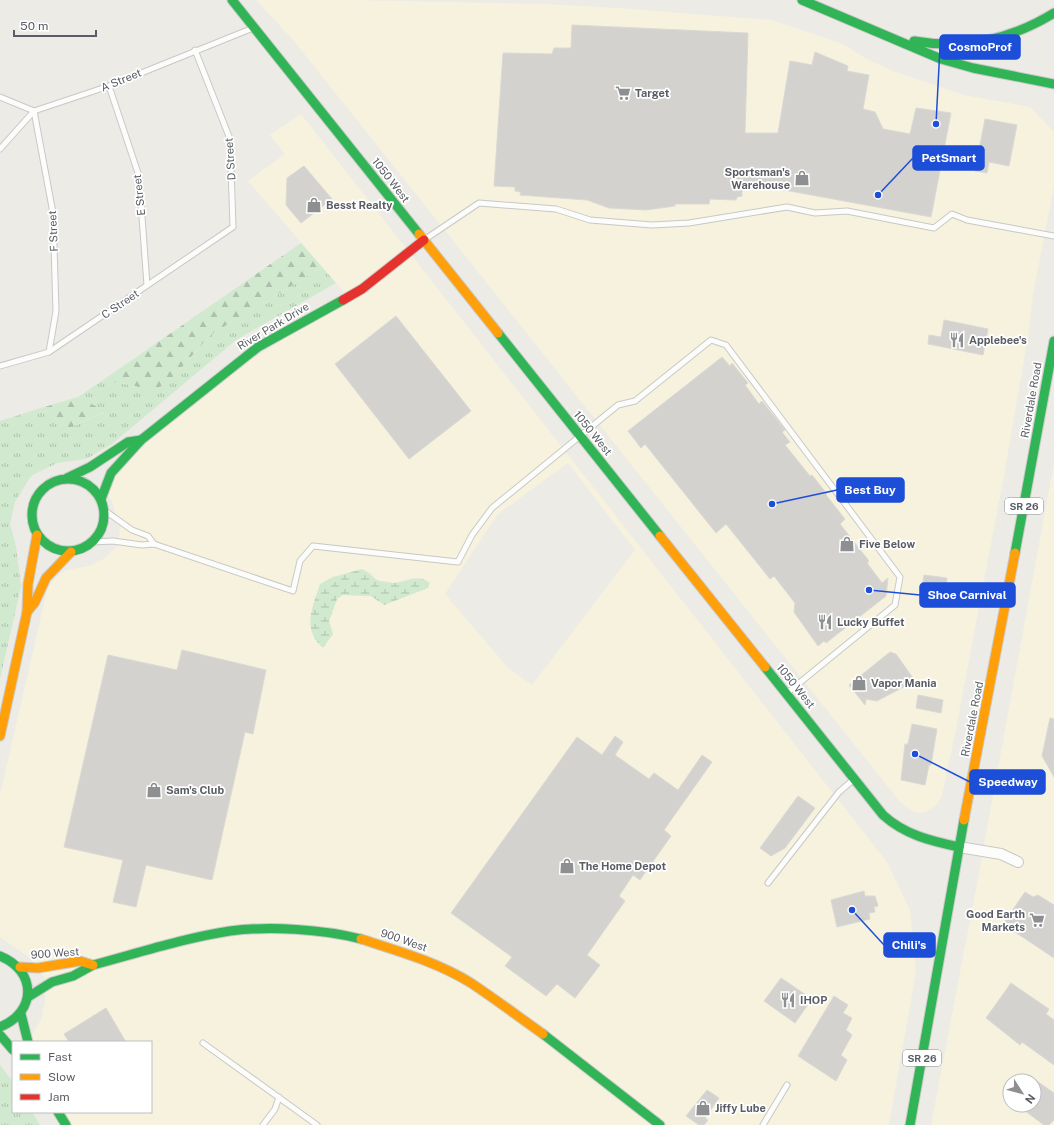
<svg xmlns="http://www.w3.org/2000/svg" width="1054" height="1125" viewBox="0 0 1054 1125" font-family="'Public Sans',sans-serif">
<defs>
<pattern id="grass-tufts" width="24" height="20" patternUnits="userSpaceOnUse"><rect width="24" height="20" fill="#d1eacf"/><path d="M3 7l-1-3M5 7V3M7 7l1-3M15 17l-1-3M17 17v-4M19 17l1-3" fill="none" stroke="#adc1ac"/></pattern>
<pattern id="forest-firs" width="22" height="20" patternUnits="userSpaceOnUse"><rect width="22" height="20" fill="#d1eacf"/><path d="M5 1l3.5 6h-7zM16 11l3.5 6h-7z" fill="#adc1ac"/></pattern>
<pattern id="wetland-marsh" width="20" height="14" patternUnits="userSpaceOnUse"><rect width="20" height="14" fill="#d1eacf"/><path d="M1 5h8M5 5V1M11 12h8M15 12V8" fill="none" stroke="#adc1ac"/></pattern>
</defs>
<rect width="100%" height="100%" fill="#ecebe5"/>
<g fill="#f6f2dd" fill-rule="evenodd">
<path d="M256,0H353L546,4L618,8L772,20L843,44L865,58L893,71L964,95L1030,107L1054,132V186L1033,295L1028,337L1005,470L955,734L942,796L936,806L926,812L919,813L911,810L900,802L294,41Z"/>
<path d="M301,114L887,862L910,910L916,972L889,1125H70L62,1112H151V1042H21L31,1036L42,1018L45,999V978L30,958L0,937V795L47,590L55,578L66,570L89,566L105,558L118,545L120,526L111,500L99,488L128,457L253,358L349,298L248,181L285,154L270,135ZM568,463L635,550L532,685L509,669L445,594L498,514ZM370,572L377,580L395,583L412,578L424,579L429,583L384,605L371,596L343,595L337,599L329,621L333,577Z"/>
<path d="M1054,462V1125H931L977,883ZM1010,1081H1034V1105H1010Z"/>
</g>
<g fill="url(#grass-tufts)">
<path d="M322,267L336,283L236,340L112,444L86,459L57,463L31,476L15,502L10,524L16,546L21,587L0,679V421L41,408L70,428L104,412L78,397L103,380L156,389L175,375L210,335Z"/>
<path d="M0,1065L13,1082V1112H32L40,1125H0Z"/>
</g>
<g fill="url(#forest-firs)">
<path d="M301,243L322,267L210,335L175,375L156,390L103,380Z"/>
<path d="M78,397L105,411L70,428L41,408Z"/>
</g>
<path fill="url(#wetland-marsh)" d="M362,569C371,573 371,577 377,580C381,582 389,582 393,583C407,583 417,573 430,583L428,588L384,605L371,596L343,595L337,599L329,621L333,634L323,648C301,628 313,607 320,584L333,577Z"/>
<g fill="#d3d2cf" stroke="#dbd9d4">
<path d="M572,25L748,33L745,133H778L790,61L812,65L815,52L848,66L847,71L869,75L863,109L875,112L883,129L910,134L916,108L951,113L931,217L768,187V189H742V196L737,197L736,200L710,199L709,204H675V206L646,210L609,208L587,200L520,195L521,192L515,191V187L494,186L503,53L552,54L554,48H571Z"/>
<path d="M985,119L1017,125L1009,166L989,162L987,173L975,171Z"/>
<path d="M304,166L332,199L301,223L286,205L287,178Z"/>
<path d="M396,316L471,411L409,459L335,364Z"/>
<path d="M944,320L988,329L983,355L928,344L929,335L941,337Z"/>
<path d="M722,357L730,366L732,363L748,383L745,385L759,404L762,401L785,430L782,432L790,442L785,445L810,476L812,475L827,494L826,495L845,519L840,524L869,561L867,563L882,583L888,578L886,596L826,643L824,641L818,646L794,612L795,603L774,576L770,579L726,524L716,533L645,444L641,448L628,431Z"/>
<path d="M924,575L947,578L943,606L920,602Z"/>
<path d="M182,650L266,670L253,734L245,732L212,880L146,865L136,907L113,902L123,860L64,847L108,655L177,670Z"/>
<path d="M890,652L896,654L915,681L877,701L866,699L865,705L849,685Z"/>
<path d="M918,695L943,700L941,713L916,708Z"/>
<path d="M1050,718L1054,719V777L1042,756Z"/>
<path d="M912,724L937,729L931,765H929L925,785L901,780L905,744H908Z"/>
<path d="M615,736L623,742L615,755L649,779L654,773L678,790L702,755L712,762L664,830L671,836L640,880L633,875L619,896L625,901L587,955L600,965L575,998L557,984L546,996L505,966L512,957L451,913L577,737L602,755Z"/>
<path d="M798,796L815,808L785,848L771,856L760,848Z"/>
<path d="M864,891L865,896H875L878,906L874,907L875,912L869,913L870,919L837,927L831,900Z"/>
<path d="M1025,892L1033,897L1038,895L1054,905V958L1003,924Z"/>
<path d="M781,978L812,999L795,1023L764,1001Z"/>
<path d="M1011,983L1049,1009L1046,1014L1054,1020V1065L1022,1042L1020,1045L986,1018Z"/>
<path d="M834,996L848,1005L843,1013L852,1018L846,1030L852,1035L841,1055L847,1060L836,1081L798,1056Z"/>
<path d="M106,1008L126,1042H69L64,1034Z"/>
<path d="M1034,1079L1054,1093V1120L1049,1125H1044L1017,1105H1034Z"/>
<path d="M707,1090L719,1098L705,1118L708,1120L704,1125H699L686,1116Z"/>
</g>
<g fill="none" stroke-linecap="round" stroke-linejoin="round">
<g stroke="#c8c9c7" stroke-width="7">
<g id="lane">
<path d="M109,86L139,176L147,285"/>
<path d="M0,97L34,111L53,213L56,311L49,352"/>
<path d="M0,149L34,111L109,86L253,28"/>
<path d="M424,240L479,203L556,209L590,220L652,225L689,223L787,207L815,213L847,211L934,228L952,214L967,220L1054,236"/>
<path d="M0,366L49,352L233,227L230,139L195,50"/>
<path d="M104,510L132,530L148,536L154,544"/>
<path d="M92,542L113,541L142,545L154,544L293,591L300,561L313,546L458,562L472,535L492,508L618,405L635,401L711,340L726,345L900,577L895,605L787,693"/>
<path d="M768,883L839,792L853,780"/>
<path d="M203,1043L317,1125"/>
<path d="M263,1125L275,1109L279,1097"/>
<path d="M763,1125L787,1085"/>
</g>
</g>
<g stroke="#c8c9c7" stroke-width="12">
<path id="street" d="M959,847L1001,854L1018,862"/>
</g>
<g stroke="#cacaca" stroke-width="11">
<g id="fast">
<path d="M232,0L419,234"/>
<path d="M802,0L941,59L973,68L1054,84"/>
<path d="M914,41C965,50 1010,40 1054,13"/>
<path d="M498,333L660,536"/>
<path d="M67,478L90,467L128,442L141,440"/>
<circle cx="68" cy="515" r="36"/>
<path d="M101,499L111,473L141,440L258,347L343,300"/>
<path d="M1015,553L1054,341"/>
<path d="M765,667L883,815C905,835 931,841 959,847"/>
<path d="M0,956C37,971 37,1012 0,1027"/>
<path d="M28,997L52,982L73,976L93,965C138,953 184,938 230,931C269,926 322,929 361,939"/>
<path d="M21,1014L28,1042"/>
<path d="M543,1034L660,1125"/>
<path d="M0,1035L13,1050"/>
<path d="M58,1112L66,1125"/>
<path d="M910,1125L964,820"/>
</g>
</g>
<g stroke="#cacaca" stroke-width="11">
<g id="slow">
<path d="M419,234L498,333"/>
<path d="M660,536L765,667"/>
<path d="M27,612L35,602L46,578L71,552"/>
<path d="M0,736L27,612L28,584L37,535"/>
<path d="M964,820L1015,553"/>
<path d="M361,939C398,951 437,962 471,983C495,999 519,1017 543,1034"/>
<path d="M20,967L38,968L80,961L93,965"/>
</g>
</g>
<g stroke="#cacaca" stroke-width="11">
<path id="jam" d="M343,300L362,289L424,240"/>
</g>
<use href="#lane" stroke="#fcfcfb" stroke-width="5"/>
<use href="#street" stroke="#fcfcfb" stroke-width="10"/>
<use href="#fast" stroke="#30b455" stroke-width="9"/>
<use href="#slow" stroke="#ff9f0a" stroke-width="9"/>
<use href="#jam" stroke="#e5322d" stroke-width="9"/>
</g>
<defs>
<g id="supermarket-bare" transform="scale(1.2)"><path d="M-6-5.5h2.5l.6 2H6L4.5 2H-2.5L-4.4-4H-6ZM-1.5 3.2a1.3 1.3 0 1 0 .1 0ZM3 3.2a1.3 1.3 0 1 0 .1 0Z" fill="#8d8f91" stroke="#fff" stroke-width="2.5" paint-order="stroke"/></g>
<g id="shop-bare" transform="scale(1.2)"><path d="M-5-2.5h2.3a2.7 3.5 0 0 1 5.4 0H5L5.5 6h-11ZM-1.5-2.5h3a1.5 2.3 0 0 0-3 0Z" fill="#8d8f91" stroke="#fff" stroke-width="2.5" paint-order="stroke"/></g>
<g id="restaurant-bare" transform="scale(1.2)"><path d="M-5-6h1v4h1v-4h1v4h1v-4h1v5L-1.5 .5V6h-2V.5L-5-1ZM5-6V6H3V1.5H1.5Q1.5-4 5-6Z" fill="#8d8f91" stroke="#fff" stroke-width="2.5" paint-order="stroke"/></g>
</defs>
<g fill-rule="evenodd">
<use href="#supermarket-bare" x="623" y="93"/>
<use href="#shop-bare" x="802" y="178"/>
<use href="#shop-bare" x="314" y="205"/>
<use href="#restaurant-bare" x="957" y="340"/>
<use href="#shop-bare" x="847" y="544"/>
<use href="#restaurant-bare" x="825" y="622"/>
<use href="#shop-bare" x="859" y="683"/>
<use href="#shop-bare" x="154" y="790"/>
<use href="#shop-bare" x="567" y="866"/>
<use href="#supermarket-bare" x="1037" y="920"/>
<use href="#restaurant-bare" x="788" y="1000"/>
<use href="#shop-bare" x="703" y="1108"/>
</g>
<g text-anchor="middle" dominant-baseline="central" stroke-width="3.5" stroke-linejoin="round" paint-order="stroke">
<g fill="#fff" stroke="#8c8e92" stroke-width="1">
<rect x="1005" y="498" width="38" height="16" rx="3"/>
<rect x="903" y="1050" width="38" height="16" rx="3"/>
</g>
<g font-size="10" font-weight="bold" fill="#5a5e64">
<text x="1024" y="506">SR 26</text>
<text x="922" y="1058">SR 26</text>
</g>
<g font-size="11" fill="#5a5e64" stroke="#fff">
<text transform="translate(121 80) rotate(-22)">A Street</text>
<text transform="translate(230 159) rotate(-94)">D Street</text>
<text transform="translate(391 180) rotate(52)">1050 West</text>
<text transform="translate(139 195) rotate(-96)">E Street</text>
<text transform="translate(53 231) rotate(-93)">F Street</text>
<text transform="translate(120 304) rotate(-34)">C Street</text>
<text transform="translate(273 326) rotate(-31)">River Park Drive</text>
<text transform="translate(1031 400) rotate(-80)">Riverdale Road</text>
<text transform="translate(593 433) rotate(51)">1050 West</text>
<text transform="translate(796 686) rotate(51)">1050 West</text>
<text transform="translate(972 719) rotate(-79)">Riverdale Road</text>
<text transform="translate(404 940) rotate(19)">900 West</text>
<text transform="translate(55 953) rotate(-4)">900 West</text>
</g>
<g font-size="11" font-weight="bold" fill="#5a5e64" stroke="#fff" text-anchor="start">
<text x="635" y="93">Target</text>
<text x="790" y="172" text-anchor="end">Sportsman's<tspan x="790" dy="13">Warehouse</tspan></text>
<text x="326" y="205">Besst Realty</text>
<text x="969" y="340">Applebee's</text>
<text x="859" y="544">Five Below</text>
<text x="837" y="622">Lucky Buffet</text>
<text x="871" y="683">Vapor Mania</text>
<text x="166" y="790">Sam's Club</text>
<text x="579" y="866">The Home Depot</text>
<text x="1025" y="914" text-anchor="end">Good Earth<tspan x="1025" dy="13">Markets</tspan></text>
<text x="800" y="1000">IHOP</text>
<text x="715" y="1108">Jiffy Lube</text>
</g>
</g>
<path fill="none" stroke="#1d4ed8" stroke-width="1.5" d="M936 124L940 47M878 195L913 158M772 504L837 490M869 590L920 595M915 754L970 782M852 910L884 945"/>
<g fill="#1d4ed8" stroke="#fff" stroke-width="1.5">
<circle cx="936" cy="124" r="4"/>
<circle cx="878" cy="195" r="4"/>
<circle cx="772" cy="504" r="4"/>
<circle cx="869" cy="590" r="4"/>
<circle cx="915" cy="754" r="4"/>
<circle cx="852" cy="910" r="4"/>
</g>
<g fill="#1d4ed8" stroke="#1d4ed8" stroke-width="1.5">
<rect x="940" y="35" width="80" height="24" rx="4"/>
<rect x="913" y="146" width="71" height="24" rx="4"/>
<rect x="837" y="478" width="67" height="24" rx="4"/>
<rect x="920" y="583" width="95" height="24" rx="4"/>
<rect x="970" y="770" width="75" height="24" rx="4"/>
<rect x="884" y="933" width="51" height="24" rx="4"/>
</g>
<g font-size="12" text-anchor="middle" font-weight="bold" fill="#fff">
<text x="980" y="51">CosmoProf</text>
<text x="949" y="162">PetSmart</text>
<text x="870" y="494">Best Buy</text>
<text x="967" y="599">Shoe Carnival</text>
<text x="1008" y="786">Speedway</text>
<text x="909" y="949">Chili's</text>
</g>
<rect x="12" y="1041" width="140" height="72" fill="#ffffff" stroke="#bdbfc1"/>
<rect x="20" y="1054" width="20" height="6" fill="#30b455" stroke="#bdbfc1"/>
<text x="48" y="1061" font-size="12" fill="#5a5e64">Fast</text>
<rect x="20" y="1074" width="20" height="6" fill="#ff9f0a" stroke="#bdbfc1"/>
<text x="48" y="1081" font-size="12" fill="#5a5e64">Slow</text>
<rect x="20" y="1094" width="20" height="6" fill="#e5322d" stroke="#bdbfc1"/>
<text x="48" y="1101" font-size="12" fill="#5a5e64">Jam</text>
<g transform="translate(1022 1093) rotate(126)"><circle r="19" fill="#ffffff" stroke="#bdbfc1"/>
<path d="M0-3L7 15L0 10L-7 15Z" fill="#8d8f91"/>
<text y="-6" font-size="11" font-weight="bold" text-anchor="middle" fill="#5a5e64">N</text>
</g>
<path d="M14 30v6h82v-6" fill="none" stroke="#5a5e64" stroke-width="2"/>
<text x="20" y="30" font-size="12" fill="#5a5e64" stroke="#ffffff" stroke-width="3" paint-order="stroke">50 m</text>
</svg>
